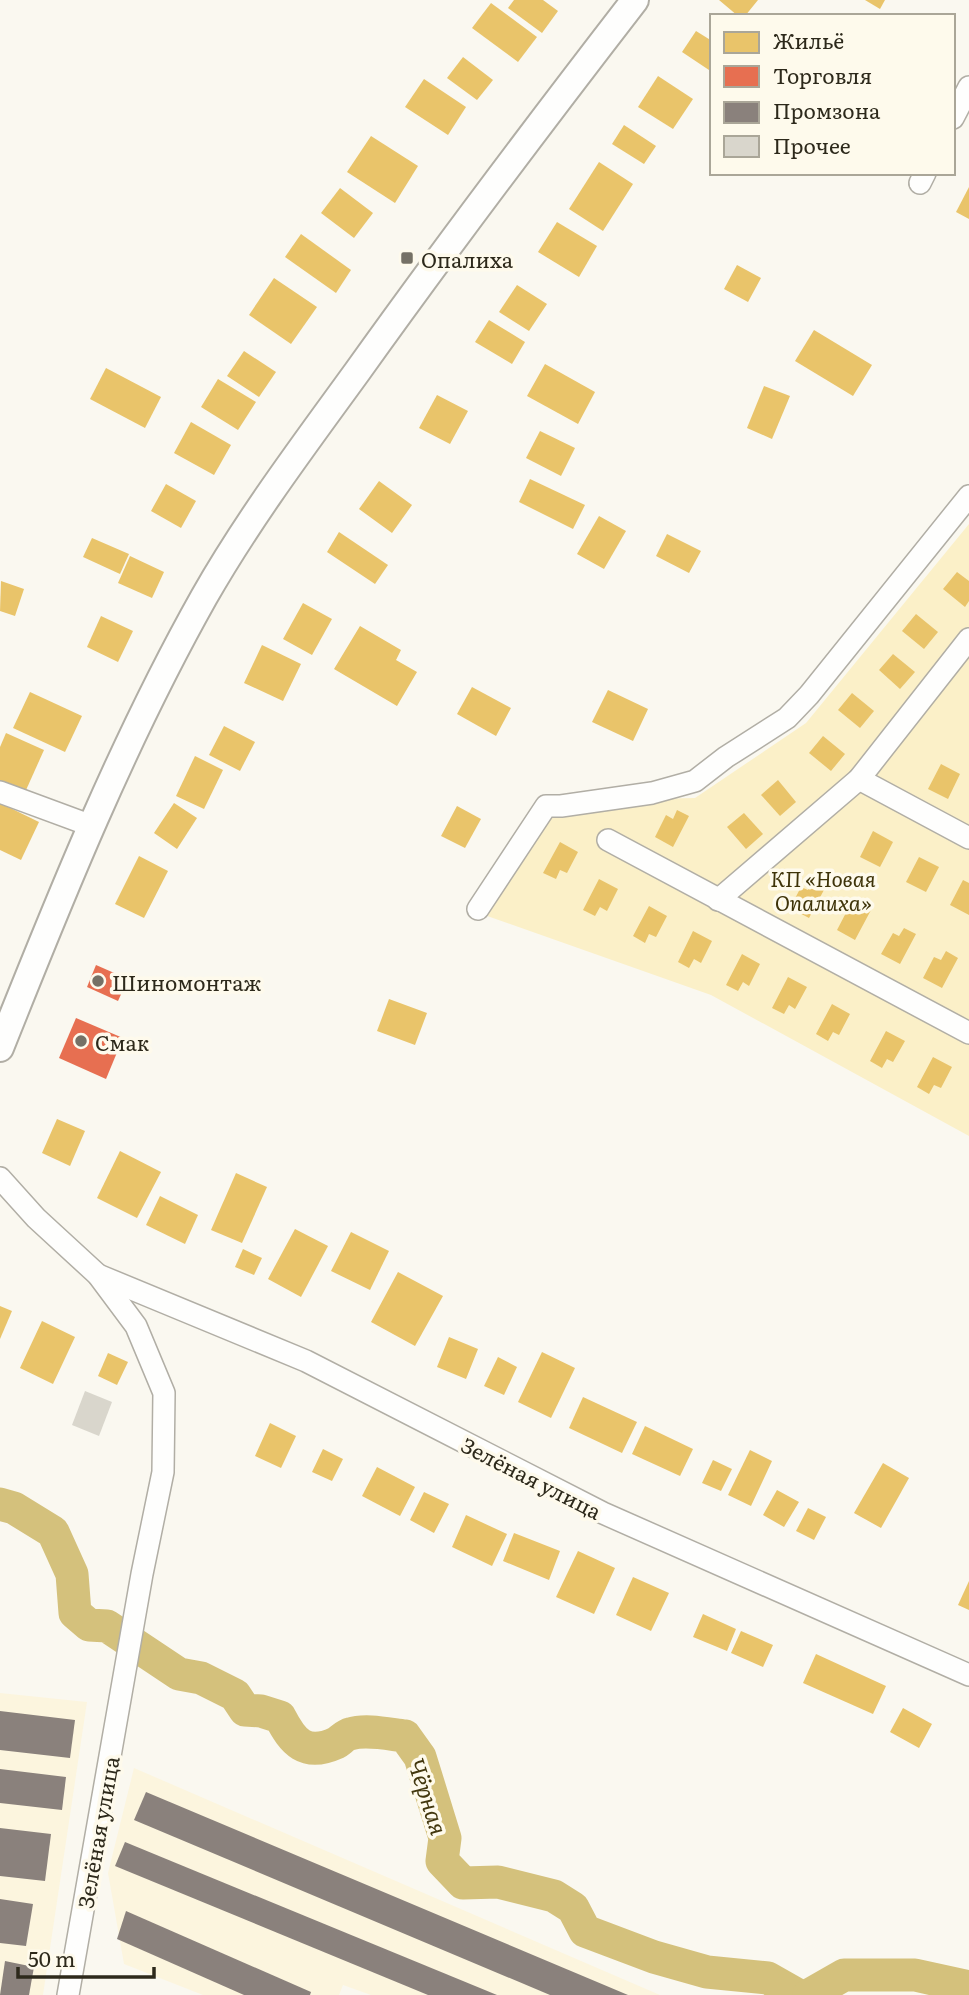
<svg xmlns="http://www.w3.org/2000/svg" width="969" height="1995" viewBox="0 0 969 1995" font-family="Literata,serif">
<rect width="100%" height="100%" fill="#faf8f0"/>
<g fill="#fcf5de">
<path d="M0,1693L87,1702L43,1995H0Z"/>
<path d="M134,1768L660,1995H371L343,1985L339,1995H203L124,1964L108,1873Z"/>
</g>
<path fill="#fbf0c8" d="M969,524V1136L711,995L473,911L544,801L695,798L806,723Z"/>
<g fill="#e9c46a">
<path d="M514,0H543L558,11L542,33L508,8Z"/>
<path d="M719,0H758L745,16H738Z"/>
<path d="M865,0H885L880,9Z"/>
<path d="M491,3L537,37L518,62L472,28Z"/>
<path d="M696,31L712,41V72L682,52Z"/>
<path d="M463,57L493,80L477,100L447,78Z"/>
<path d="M658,76L693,99L673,129L638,107Z"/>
<path d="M424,79L466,107L448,135L405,107Z"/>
<path d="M624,125L656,146L644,164L612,144Z"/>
<path d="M371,136L418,166L395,203L347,172Z"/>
<path d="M599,162L633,184L603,231L569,209Z"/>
<path d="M969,187V219L956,212Z"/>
<path d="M340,188L373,213L354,238L321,213Z"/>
<path d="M557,222L597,246L579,277L538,252Z"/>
<path d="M301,234L351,270L336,293L285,257Z"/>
<path d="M737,265L761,278L748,302L724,289Z"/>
<path d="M274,278L317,307L291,344L249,315Z"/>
<path d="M517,285L547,304L529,331L499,312Z"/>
<path d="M489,320L525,342L512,364L475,342Z"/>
<path d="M814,330L872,365L853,396L795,361Z"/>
<path d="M244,351L276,372L259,397L227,376Z"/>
<path d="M545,364L595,392L578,424L527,396Z"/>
<path d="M106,368L161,397L145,428L90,399Z"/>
<path d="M218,379L256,402L238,430L201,407Z"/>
<path d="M764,386L790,396L772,439L747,428Z"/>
<path d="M437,395L468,411L450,444L419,428Z"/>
<path d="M191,422L231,445L214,475L174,453Z"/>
<path d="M540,431L575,448L561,476L526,458Z"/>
<path d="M530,479L585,505L573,529L519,502Z"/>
<path d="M379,481L412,505L392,533L359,509Z"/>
<path d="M166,484L196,501L181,528L151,511Z"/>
<path d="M599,516L626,531L604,569L577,554Z"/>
<path d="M339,532L388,565L375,584L327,552Z"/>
<path d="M667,534L701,551L689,573L656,556Z"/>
<path d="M92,538L129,554L120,574L83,557Z"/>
<path d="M130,556L164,572L152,598L118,583Z"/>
<path d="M957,572L969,581V601L965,607L943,589Z"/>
<path d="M1,581L24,589L15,616L0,611Z"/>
<path d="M303,603L332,619L312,655L283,639Z"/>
<path d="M916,614L938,632L924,649L902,631Z"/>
<path d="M101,616L133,631L118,662L87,647Z"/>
<path d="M360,626L401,650L396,660L417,672L397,706L334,669Z"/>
<path d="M262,645L301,664L283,701L244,683Z"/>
<path d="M893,654L915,672L900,689L879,670Z"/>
<path d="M472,687L511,708L496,736L457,714Z"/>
<path d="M608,690L648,709L633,741L592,722Z"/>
<path d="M30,692L82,716L65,752L13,728Z"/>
<path d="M852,693L874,711L860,728L838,710Z"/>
<path d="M224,726L255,742L240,771L209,755Z"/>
<path d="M6,733L44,750L22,799L0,789V747Z"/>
<path d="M823,736L845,754L831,771L809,753Z"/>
<path d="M195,756L223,770L204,809L176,796Z"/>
<path d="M941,764L960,774L948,799L928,789Z"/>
<path d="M778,780L796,802L780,816L761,795Z"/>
<path d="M0,803L39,822L21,860L0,850Z"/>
<path d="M174,803L197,818L177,849L154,833Z"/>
<path d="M457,806L481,819L465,848L441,836Z"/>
<path d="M677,810L689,816L673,847L655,837L666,815L673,819Z"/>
<path d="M744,813L763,834L746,849L727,827Z"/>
<path d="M873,831L893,842L880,867L860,857Z"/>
<path d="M560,842L578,852L567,873L560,870L556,879L543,873Z"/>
<path d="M139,856L168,871L144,918L115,904Z"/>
<path d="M919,857L939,867L926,892L906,882Z"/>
<path d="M599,879L618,889L607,911L600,907L595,916L583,910Z"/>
<path d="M963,880L969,883V915L950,905Z"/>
<path d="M813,881L825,888L809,918L790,908L801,887L808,890Z"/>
<path d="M859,904L871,910L855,940L837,930L848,909L855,913Z"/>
<path d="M649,906L667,916L656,937L649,934L645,943L633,936Z"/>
<path d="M904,928L916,934L900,964L881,954L893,933L899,936Z"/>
<path d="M693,931L712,941L701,963L694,959L689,968L678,962Z"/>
<path d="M946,951L958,958L942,988L923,978L934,957L941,960Z"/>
<path d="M742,954L760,964L749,986L743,982L738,991L726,985Z"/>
<path d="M788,977L807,987L795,1009L789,1005L784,1014L772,1008Z"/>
<path d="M389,999L427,1013L415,1045L377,1031Z"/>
<path d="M832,1004L850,1014L839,1035L833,1032L828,1041L816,1034Z"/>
<path d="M886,1031L905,1041L893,1062L887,1059L882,1068L870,1061Z"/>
<path d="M933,1057L952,1067L941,1088L934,1085L929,1094L917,1087Z"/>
<path d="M57,1119L85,1131L70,1166L42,1153Z"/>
<path d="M120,1151L161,1172L137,1218L97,1198Z"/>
<path d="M236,1173L267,1187L242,1243L211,1230Z"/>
<path d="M160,1196L198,1215L185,1244L146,1225Z"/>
<path d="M295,1229L328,1246L301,1297L268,1279Z"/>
<path d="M351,1232L389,1251L370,1290L331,1271Z"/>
<path d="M243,1249L262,1258L254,1275L235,1267Z"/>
<path d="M398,1272L443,1296L415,1346L371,1322Z"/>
<path d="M0,1306L12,1311L0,1339Z"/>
<path d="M42,1321L75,1337L53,1384L20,1368Z"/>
<path d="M449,1337L478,1349L466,1379L437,1367Z"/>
<path d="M542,1352L575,1368L551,1418L518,1402Z"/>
<path d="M108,1353L128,1362L117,1385L98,1376Z"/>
<path d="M498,1357L517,1367L504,1395L484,1386Z"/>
<path d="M583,1397L637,1422L622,1453L569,1428Z"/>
<path d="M270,1423L296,1436L281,1468L255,1456Z"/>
<path d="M645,1426L693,1449L680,1476L632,1454Z"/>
<path d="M323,1449L343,1459L332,1481L312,1472Z"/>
<path d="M750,1450L772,1461L751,1506L728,1495Z"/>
<path d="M713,1460L732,1469L721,1491L702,1483Z"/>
<path d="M883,1463L909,1478L881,1528L854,1513Z"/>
<path d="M377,1467L415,1487L400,1516L362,1496Z"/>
<path d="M777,1490L799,1502L784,1527L763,1515Z"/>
<path d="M424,1492L449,1504L434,1533L410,1520Z"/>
<path d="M808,1508L826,1517L814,1540L796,1531Z"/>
<path d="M466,1515L507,1534L492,1566L452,1547Z"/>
<path d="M514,1533L560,1551L549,1580L503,1561Z"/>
<path d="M578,1551L615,1568L594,1614L556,1597Z"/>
<path d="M633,1577L669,1593L651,1631L616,1615Z"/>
<path d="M969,1581V1610L958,1605Z"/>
<path d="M703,1614L736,1629L727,1651L693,1637Z"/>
<path d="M741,1631L773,1645L763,1667L731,1653Z"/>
<path d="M816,1654L886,1686L873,1714L803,1683Z"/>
<path d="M903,1708L932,1724L919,1748L890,1732Z"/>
</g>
<g fill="#e76f51">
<path d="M96,965L128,979L118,1001L87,987Z"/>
<path d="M76,1018L123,1038L106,1079L59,1058Z"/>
</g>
<g fill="#8a817c">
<path d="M0,1711L75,1720L70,1758L0,1750Z"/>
<path d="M0,1769L66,1777L62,1810L0,1803Z"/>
<path d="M146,1792L628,1995H550L134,1820Z"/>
<path d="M0,1828L51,1834L45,1881L0,1876Z"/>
<path d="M125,1842L497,1995H428L115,1866Z"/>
<path d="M0,1899L33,1904L26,1946L0,1943Z"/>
<path d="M126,1911L311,1992L310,1995H244L117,1939Z"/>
<path d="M5,1961L34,1967L29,1995H0Z"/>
</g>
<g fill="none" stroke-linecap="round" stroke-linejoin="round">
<g stroke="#d4c17c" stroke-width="33">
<path d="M0,1504L14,1508L53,1532L72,1574L75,1613L89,1625L107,1626L179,1674L201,1678L235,1695L245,1710L261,1711L280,1717C293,1742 305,1757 336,1743C340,1741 345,1735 350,1734C366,1729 388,1734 405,1736L420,1757L445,1838L442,1861L463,1883L498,1882L554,1896L573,1908L585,1931L654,1957L707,1972L768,1978L798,1995"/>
<path d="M809,1995L844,1975H915L969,1987"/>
</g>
</g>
<path fill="#d9d6cc" d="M85,1391L112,1402L99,1436L72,1425Z"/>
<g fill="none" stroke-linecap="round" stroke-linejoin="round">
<g stroke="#b1aea5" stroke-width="24">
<g id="minor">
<path d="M953,118L969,87"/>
<path d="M920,183L925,173"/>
<path d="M859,779L969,838"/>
<path d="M0,792L92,826"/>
<path d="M608,840L969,1033"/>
<path d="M718,900L859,779L969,639"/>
<path d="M478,909L546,806H561L652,793L695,781L726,757L787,718L809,695L969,496"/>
<path d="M0,1178L36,1218L98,1275L136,1326L164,1393L163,1472L142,1574L68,1995"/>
<path d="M98,1275L306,1361L603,1513L969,1675"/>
</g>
</g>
<g stroke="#b1aea5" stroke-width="30">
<path id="major" d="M0,1048C61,895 123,741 204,597C249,518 304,445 357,372C447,246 540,123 635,0"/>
</g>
<use href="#minor" stroke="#fefefd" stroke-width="21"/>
<use href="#major" stroke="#fefefd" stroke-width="26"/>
</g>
<g fill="#757166" stroke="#fefaec" stroke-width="2.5">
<rect x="400" y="251" width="14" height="14" rx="3.5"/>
<circle cx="98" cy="981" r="7"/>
<circle cx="81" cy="1041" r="7"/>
</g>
<g text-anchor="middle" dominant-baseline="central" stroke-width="7" stroke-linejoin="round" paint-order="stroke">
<g font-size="21" fill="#2d291b" stroke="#fefaec" text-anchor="start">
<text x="421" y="258">Опалиха</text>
<text x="112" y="981">Шиномонтаж</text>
<text x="95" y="1041">Смак</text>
</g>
<g font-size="21" font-style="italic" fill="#3e3309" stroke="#fefaec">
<text x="823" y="877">КП «Новая<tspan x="823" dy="24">Опалиха»</tspan></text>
</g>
<g font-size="21" fill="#2d291b" stroke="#fefaec">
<text transform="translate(532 1477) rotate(27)">Зелёная улица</text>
<text transform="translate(97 1832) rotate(-80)">Зелёная улица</text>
</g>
<g font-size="23" font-style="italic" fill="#43380f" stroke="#fefaec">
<text transform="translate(429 1796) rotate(72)">Чёрная</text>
</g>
</g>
<rect x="710" y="14" width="245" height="161" fill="#fefaec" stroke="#aaa698" stroke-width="2"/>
<rect x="724" y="32" width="35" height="21" fill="#e9c46a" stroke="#aaa698" stroke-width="2"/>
<text x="773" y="49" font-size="21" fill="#2d291b">Жильё</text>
<rect x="724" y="66" width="35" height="21" fill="#e76f51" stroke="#aaa698" stroke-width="2"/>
<text x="773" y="84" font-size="21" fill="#2d291b">Торговля</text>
<rect x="724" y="102" width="35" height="21" fill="#8a817c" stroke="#aaa698" stroke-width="2"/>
<text x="773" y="119" font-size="21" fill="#2d291b">Промзона</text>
<rect x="724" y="136" width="35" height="21" fill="#d9d6cc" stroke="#aaa698" stroke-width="2"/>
<text x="773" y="154" font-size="21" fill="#2d291b">Прочее</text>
<path d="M18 1967v10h136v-10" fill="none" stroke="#2d291b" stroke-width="3.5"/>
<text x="28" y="1967" font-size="21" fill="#2d291b" stroke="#fefaec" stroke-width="5" paint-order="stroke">50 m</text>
</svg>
